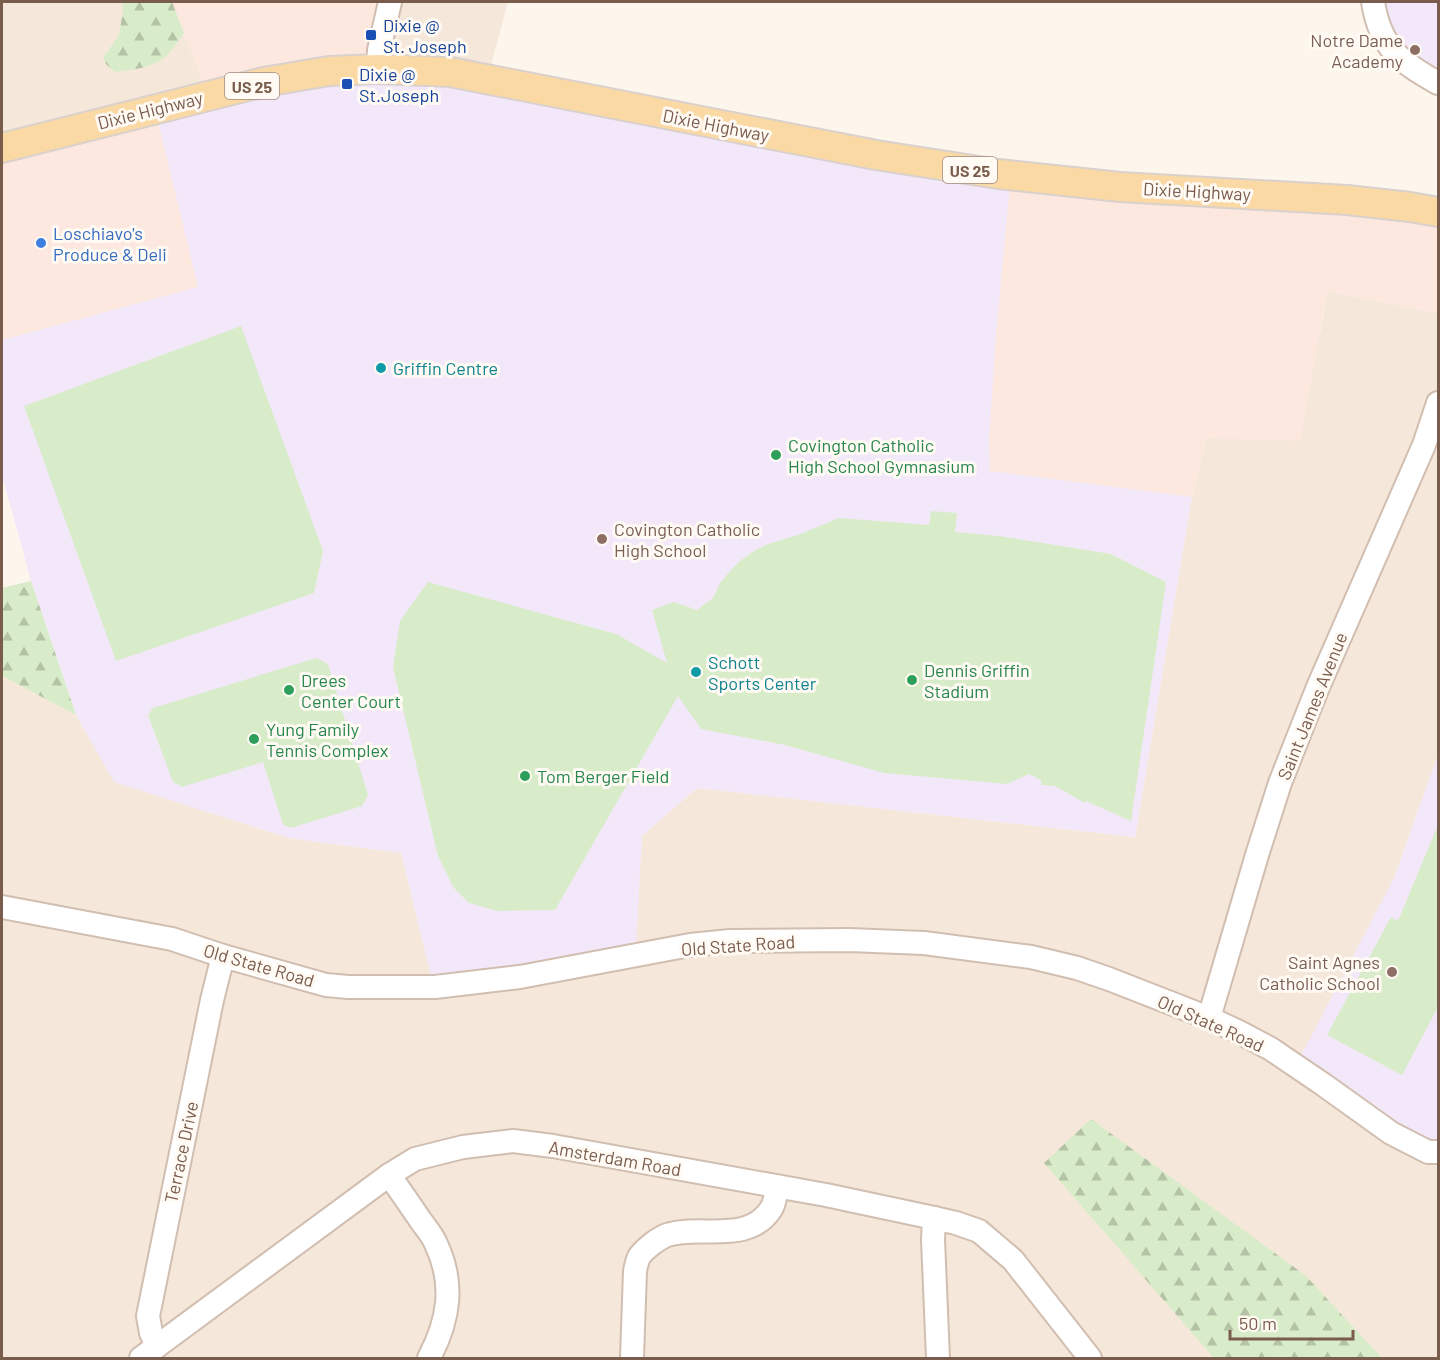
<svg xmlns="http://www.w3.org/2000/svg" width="1440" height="1360" viewBox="0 0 1440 1360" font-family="Barlow,sans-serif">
<defs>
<pattern id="forest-firs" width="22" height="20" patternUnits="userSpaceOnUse" patternTransform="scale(1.5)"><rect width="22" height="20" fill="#d8ecc9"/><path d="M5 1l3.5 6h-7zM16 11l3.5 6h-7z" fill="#b4c2a5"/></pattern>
</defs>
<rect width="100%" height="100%" fill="#fdf6ec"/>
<g fill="#f5e8da">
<path d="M2,2H172L209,96L2,148Z"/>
<path d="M390,2H508L487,80L406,69L380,49Z"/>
<path d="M1327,291L1438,313V755L1394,878L1438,1152V1358H2V677H4L76,715L115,782L289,838L401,853L431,976L635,947L642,836L697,788L1135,837L1192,497L1206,438L1320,333Z"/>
</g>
<g fill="#fde8e0">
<path d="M172,2H390L378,69L209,96Z"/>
<path d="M155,109L198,287L2,340V148Z"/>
<path d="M1011,175L1438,212V313L1327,291L1300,441L1206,438L1192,497L990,471L989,440L996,333Z"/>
</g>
<g fill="#f3e8fa">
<path d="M1373,2H1438V83L1421,74Z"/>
<path d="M378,69L1011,175L996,333L989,440L990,471L1192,497L1135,837L697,788L642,836L636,947L589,958L431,976L401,853L289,838L114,782L76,715L31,581L2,475V340L198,287L155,109Z"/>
<path d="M1438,755V1152L1295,1067L1394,878Z"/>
</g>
<g fill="url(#forest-firs)">
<path d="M123,2H172L184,33C179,40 173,50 166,56C153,68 132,70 115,72L106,64L103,58L119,35L123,10Z"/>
<path d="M31,581L76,715L4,677H2V588Z"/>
<path d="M1091,1119L1305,1275L1382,1358H1214L1044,1163Z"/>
</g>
<g fill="#d8ecc9">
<path d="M241,326L323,551L314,593L116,661L24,406Z"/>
<path d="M931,511L957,513L955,532L999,536L1111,554L1166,582L1131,821L1086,801L1085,803L1055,786L1041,785V780L1029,774L1007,784L884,773L785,745L701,729L678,696L555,910L497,911L469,903L453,887L438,856L393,667L400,621L428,582L616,634L667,663L652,610L674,602L697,610L713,598L720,583L731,570L740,561L754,551L768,544L798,535L839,518L929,525Z"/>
<path d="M316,658L328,664L368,795L362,806L291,828L283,825L263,762L182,787L173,782L148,715L153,708Z"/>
<path d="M1438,825V1007L1402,1075L1327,1035L1391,917L1398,921Z"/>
</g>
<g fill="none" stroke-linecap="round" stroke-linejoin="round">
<g stroke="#d1beb0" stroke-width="26">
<g id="minor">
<path d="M1373,2C1380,47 1400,62 1438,83"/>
<path d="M378,69L379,50L390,2"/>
<path d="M2,907L172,939L223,956L326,985L348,987H435L520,977L690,945L730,941L849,940L924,943L1031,957L1077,968L1109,979L1209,1018L1239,1032L1271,1049L1324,1085L1391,1133L1428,1152H1438"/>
<path d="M1209,1018L1257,855L1280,783L1318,687L1424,445L1438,403"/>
<path d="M389,1175C400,1190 410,1205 421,1221C426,1228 433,1236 436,1244C455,1284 449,1320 429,1358"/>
<path d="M934,1218L933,1240L938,1358"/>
<path d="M157,1346L151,1333L148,1316L212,1000L223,956"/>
<path d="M141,1358L389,1175L415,1159L463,1147L513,1141L553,1146L826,1195L934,1218L956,1223L979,1231L1013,1260L1090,1358"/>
<path d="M632,1358L635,1271C636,1266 637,1261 639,1257C642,1252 647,1248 652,1244C656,1241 662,1237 667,1235C700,1224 748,1245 771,1209C775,1203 776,1194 777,1187"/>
</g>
</g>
<g stroke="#dad1cd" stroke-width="32">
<path id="major" d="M2,148L264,82L329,71L378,69L450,72L876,155L998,174L1120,187L1347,200L1410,207L1438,212"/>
</g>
<use href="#minor" stroke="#fff" stroke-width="22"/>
<use href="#major" stroke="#fbd9a5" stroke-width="28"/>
</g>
<g fill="#1a4fb4" stroke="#fffaf3" stroke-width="2">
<rect x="365" y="29" width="12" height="12" rx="3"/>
<rect x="341" y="78" width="12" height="12" rx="3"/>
</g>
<g fill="#8d6e63" stroke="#fffaf3" stroke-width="2">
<circle cx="1415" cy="50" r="6"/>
<circle cx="602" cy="539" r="6"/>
<circle cx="1392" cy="972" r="6"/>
</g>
<circle fill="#3f7fe0" stroke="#fffaf3" stroke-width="2" cx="41" cy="243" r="6"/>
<g fill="#0f9aa8" stroke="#fffaf3" stroke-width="2">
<circle cx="381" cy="368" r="6"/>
<circle cx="696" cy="672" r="6"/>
</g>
<g fill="#2e9e5b" stroke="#fffaf3" stroke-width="2">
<circle cx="776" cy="455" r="6"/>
<circle cx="912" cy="680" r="6"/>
<circle cx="289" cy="690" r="6"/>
<circle cx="254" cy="739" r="6"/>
<circle cx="525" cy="776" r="6"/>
</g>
<g text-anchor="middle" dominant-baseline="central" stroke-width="6" stroke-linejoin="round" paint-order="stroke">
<g fill="#fffaf3" stroke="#a28b7f" stroke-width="1.5">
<rect x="225" y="73" width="54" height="26" rx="4.5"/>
<rect x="943" y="157" width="54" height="26" rx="4.5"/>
</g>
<g font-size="16" font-weight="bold" fill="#7a5c4d">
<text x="252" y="86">US 25</text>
<text x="970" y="170">US 25</text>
</g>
<g font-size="18" fill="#164399" stroke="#fffaf3" text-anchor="start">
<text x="383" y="25">Dixie @<tspan x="383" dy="21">St. Joseph</tspan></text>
<text x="359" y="74">Dixie @<tspan x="359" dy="21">St.Joseph</tspan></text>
</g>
<g font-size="18" fill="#785e54" stroke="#fffaf3" text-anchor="end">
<text x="1403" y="40">Notre Dame<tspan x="1403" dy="21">Academy</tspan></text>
<text x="614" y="529" text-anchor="start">Covington Catholic<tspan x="614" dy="21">High School</tspan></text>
<text x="1380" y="962">Saint Agnes<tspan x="1380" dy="21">Catholic School</tspan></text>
</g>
<g font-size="18" fill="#7a5c4d" stroke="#fffaf3">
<text transform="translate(150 110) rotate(-14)">Dixie Highway</text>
<text transform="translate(716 125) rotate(11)">Dixie Highway</text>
<text transform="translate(1197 191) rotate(3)">Dixie Highway</text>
<text transform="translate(1312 706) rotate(-68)">Saint James Avenue</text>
<text transform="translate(738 945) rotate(-4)">Old State Road</text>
<text transform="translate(259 965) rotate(16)">Old State Road</text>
<text transform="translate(1211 1023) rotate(24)">Old State Road</text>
<text transform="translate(181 1152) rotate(-78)">Terrace Drive</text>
<text transform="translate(615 1158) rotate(10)">Amsterdam Road</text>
</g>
<g font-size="18" fill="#366cbe" stroke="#fffaf3" text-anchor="start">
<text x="53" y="233">Loschiavo's<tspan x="53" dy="21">Produce &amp; Deli</tspan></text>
</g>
<g font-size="18" fill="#0d838f" stroke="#fffaf3" text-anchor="start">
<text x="393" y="368">Griffin Centre</text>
<text x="708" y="662">Schott<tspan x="708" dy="21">Sports Center</tspan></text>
</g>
<g font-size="18" fill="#27864d" stroke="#fffaf3" text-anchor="start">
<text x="788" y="445">Covington Catholic<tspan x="788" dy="21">High School Gymnasium</tspan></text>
<text x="924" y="670">Dennis Griffin<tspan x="924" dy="21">Stadium</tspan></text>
<text x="301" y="680">Drees<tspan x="301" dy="21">Center Court</tspan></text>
<text x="266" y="729">Yung Family<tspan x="266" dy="21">Tennis Complex</tspan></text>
<text x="537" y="776">Tom Berger Field</text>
</g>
</g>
<rect width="1440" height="1360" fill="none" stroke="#7a5c4d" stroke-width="6"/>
<path d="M1230 1330v9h123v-9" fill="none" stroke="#7a5c4d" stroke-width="3"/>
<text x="1239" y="1330" font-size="18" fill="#7a5c4d" stroke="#fffaf3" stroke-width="4.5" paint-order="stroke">50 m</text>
</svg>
